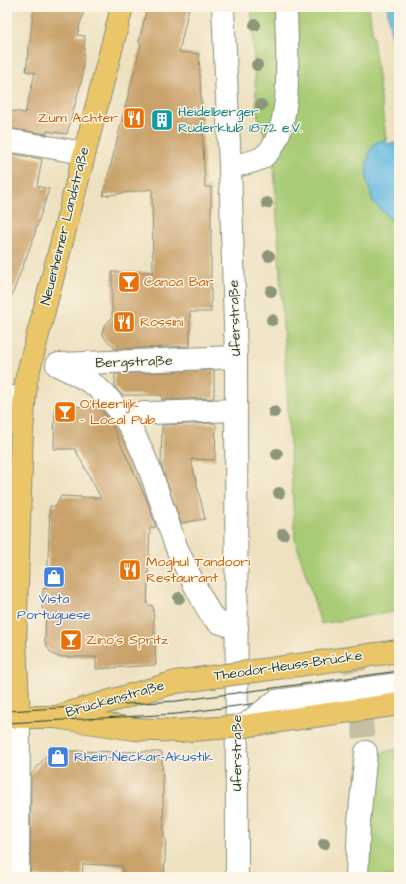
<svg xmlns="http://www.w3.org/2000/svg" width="406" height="884" viewBox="0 0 406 884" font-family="'Architects Daughter',sans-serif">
<rect width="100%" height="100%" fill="#fcf5e5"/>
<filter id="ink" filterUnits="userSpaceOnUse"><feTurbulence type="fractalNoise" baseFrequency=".025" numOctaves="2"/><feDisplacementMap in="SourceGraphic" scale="8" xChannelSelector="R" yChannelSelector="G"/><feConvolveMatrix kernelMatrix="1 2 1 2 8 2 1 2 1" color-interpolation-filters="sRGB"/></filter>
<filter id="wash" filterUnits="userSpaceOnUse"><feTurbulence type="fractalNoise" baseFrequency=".012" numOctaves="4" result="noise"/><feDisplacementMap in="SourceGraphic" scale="16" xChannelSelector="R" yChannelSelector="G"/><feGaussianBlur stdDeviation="0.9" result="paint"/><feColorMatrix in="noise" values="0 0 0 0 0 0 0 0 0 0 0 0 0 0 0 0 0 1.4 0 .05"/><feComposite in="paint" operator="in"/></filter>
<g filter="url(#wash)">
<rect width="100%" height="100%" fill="#eee1c0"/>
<g fill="#a8cb74" stroke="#648454">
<path d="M251,7H369L386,139L375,143L388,218L399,227V611L321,624L295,539L274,164L257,113Z"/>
<path d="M397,749L399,750V877H367L368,822L375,754Z"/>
</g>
<g fill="#67bbe3" stroke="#437c8c">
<path d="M387,7H399V93Z"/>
<path d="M386,139L387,144L399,143V227L373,202L367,181L366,166L370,151L375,143Z"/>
</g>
<g id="blocks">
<g fill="#c9a16b">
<path d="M34,7H85L77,35L85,36L82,79L67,134L47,131V134L7,128V110L25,113L35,73L26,71Z"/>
<path d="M147,7H189L179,52L199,54L205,187H211V312H190V346L114,349V346L106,340L102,333L104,326L112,318V272H153L152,189L103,196L141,44L139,43Z"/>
<path d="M7,153L42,159L37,186L49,189L32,242L9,303L7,302Z"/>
<path d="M214,370V398L162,400V395H122L115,387V374Z"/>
<path d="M55,406L99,407L109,419L146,498L156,527L150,528L147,604L153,606L156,665L96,669V657H59L52,654L48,648L45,642L46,609H42L43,589L47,588L50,506H56L61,496L101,498L75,449H54Z"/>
<path d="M214,423L216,425L215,460L191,459L205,519L181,523L161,465L162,425Z"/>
<path d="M50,751L162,752L164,839H166L164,877H123V866L83,864L82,877H30L31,775Z"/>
</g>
</g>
</g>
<g filter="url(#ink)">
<use href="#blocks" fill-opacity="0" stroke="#868f7a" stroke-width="1"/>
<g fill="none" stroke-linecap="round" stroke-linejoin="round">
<path stroke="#c5c0a4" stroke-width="22" stroke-dasharray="22 11" stroke-linecap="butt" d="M352,650L366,752"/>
<g stroke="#868f7a" stroke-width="24">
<g id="minor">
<path d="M223,7L230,167L236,357L237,877"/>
<path d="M7,140L84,153"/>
<path d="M230,167C241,164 254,163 263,157C296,133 286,45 286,7"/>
<path d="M59,364L236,357"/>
<path d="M57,365C71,372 87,378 99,389C144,429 156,492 176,546C185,569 199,592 210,614L218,622L237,628"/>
<path d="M7,396L24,399"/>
<path d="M121,414L236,410"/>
<path d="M18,877L19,717"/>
<path d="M357,877L359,822L366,752"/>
</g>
</g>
<g stroke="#868f7a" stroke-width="24">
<g id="major">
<path d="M62,715L176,682"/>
<path d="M7,717H55L134,729L178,731"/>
<path d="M19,717L15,645L22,431L26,381L122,7"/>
</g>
</g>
<use href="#minor" stroke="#fff" stroke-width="22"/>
<use href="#major" stroke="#ebc669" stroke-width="22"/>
<g stroke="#1f3d34" stroke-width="1">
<path d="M7,711L177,701L399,671"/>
<path d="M7,723L177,714L399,684"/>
</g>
<g stroke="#868f7a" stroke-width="24" stroke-linecap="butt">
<path id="minor-bridge" d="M244,726L276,701L399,684"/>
</g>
<g stroke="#868f7a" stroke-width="24" stroke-linecap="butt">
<g id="major-bridge">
<path d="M176,682L399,651"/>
<path d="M178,731L244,726L399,704"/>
</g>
</g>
<use href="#minor-bridge" stroke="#fff" stroke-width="22"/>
<use href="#major-bridge" stroke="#ebc669" stroke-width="22"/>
</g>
<g fill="#8b967a">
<circle cx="255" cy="25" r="6"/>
<circle cx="257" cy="65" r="6"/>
<circle cx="261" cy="105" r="6"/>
<circle cx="267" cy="203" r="6"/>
<circle cx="269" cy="256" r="6"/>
<circle cx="271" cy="291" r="6"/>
<circle cx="272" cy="320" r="6"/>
<circle cx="274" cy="412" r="6"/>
<circle cx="277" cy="454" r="6"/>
<circle cx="279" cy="493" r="6"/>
<circle cx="283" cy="534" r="6"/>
<circle cx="179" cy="598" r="6"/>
<circle cx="324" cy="844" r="6"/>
</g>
</g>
<defs>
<g id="restaurant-square" transform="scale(1.15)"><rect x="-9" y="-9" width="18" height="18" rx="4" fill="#e8710a" stroke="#fcf5e5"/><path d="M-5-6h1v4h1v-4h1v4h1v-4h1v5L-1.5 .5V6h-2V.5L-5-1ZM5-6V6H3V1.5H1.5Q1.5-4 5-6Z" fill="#fff"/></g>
<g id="building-square" transform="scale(1.15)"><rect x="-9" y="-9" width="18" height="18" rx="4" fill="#0f9aa8" stroke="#fcf5e5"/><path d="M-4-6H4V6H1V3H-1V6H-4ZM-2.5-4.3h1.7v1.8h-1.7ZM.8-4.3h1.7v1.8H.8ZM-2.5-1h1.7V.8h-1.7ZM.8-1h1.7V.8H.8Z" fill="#fff"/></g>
<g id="bar-square" transform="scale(1.15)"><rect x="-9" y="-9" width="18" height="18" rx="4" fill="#e8710a" stroke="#fcf5e5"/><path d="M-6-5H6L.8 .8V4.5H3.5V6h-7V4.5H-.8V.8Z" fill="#fff"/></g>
<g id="shop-square" transform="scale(1.15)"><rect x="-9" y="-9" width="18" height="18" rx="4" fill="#3f7fe0" stroke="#fcf5e5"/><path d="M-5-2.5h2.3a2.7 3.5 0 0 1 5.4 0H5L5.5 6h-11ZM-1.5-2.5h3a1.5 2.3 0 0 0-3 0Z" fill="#fff"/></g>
</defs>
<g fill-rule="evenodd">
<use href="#restaurant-square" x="134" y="118"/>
<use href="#building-square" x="162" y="120"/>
<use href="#bar-square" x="129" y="282"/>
<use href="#restaurant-square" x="124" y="322"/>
<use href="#bar-square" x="65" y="412"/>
<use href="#restaurant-square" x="130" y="570"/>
<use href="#shop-square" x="54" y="577"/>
<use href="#bar-square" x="71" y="640"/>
<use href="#shop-square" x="58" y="757"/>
</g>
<g text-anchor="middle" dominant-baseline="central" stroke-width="3" stroke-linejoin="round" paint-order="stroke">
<g font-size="14" fill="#0d838f" stroke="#fcf5e5" text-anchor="start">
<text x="178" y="112">Heidelberger<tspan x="178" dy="16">Ruderklub 1872 e.V.</tspan></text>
</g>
<g font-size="14" fill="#c56008" stroke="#fcf5e5" text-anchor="start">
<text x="118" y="118" text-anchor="end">Zum Achter</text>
<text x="144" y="282">Canoa Bar</text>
<text x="140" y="322">Rossini</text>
<text x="80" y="404">O'Heerlijk<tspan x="80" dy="16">- Local Pub</tspan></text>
<text x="146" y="562">Moghul Tandoori<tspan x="146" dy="16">Restaurant</tspan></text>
<text x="86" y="640">Zino's Spritz</text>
</g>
<g font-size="14" fill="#1f3d34" stroke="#fcf5e5">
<text transform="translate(65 226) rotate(-76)">Neuenheimer Landstraße</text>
<text transform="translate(235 318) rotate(-92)">Uferstraße</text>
<text transform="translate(134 362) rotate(-2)">Bergstraße</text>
<text transform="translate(288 666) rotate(-8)">Theodor-Heuss-Brücke</text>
<text transform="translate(115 699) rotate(-16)">Brückenstraße</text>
<text transform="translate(237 753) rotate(-90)">Uferstraße</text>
</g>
<g font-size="14" fill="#366cbe" stroke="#fcf5e5">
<text x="54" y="599">Vista<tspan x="54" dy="16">Portuguese</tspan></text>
<text x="74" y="757" text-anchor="start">Rhein-Neckar-Akustik</text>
</g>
</g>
<rect width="406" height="884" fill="none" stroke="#fcf5e5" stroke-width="24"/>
</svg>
